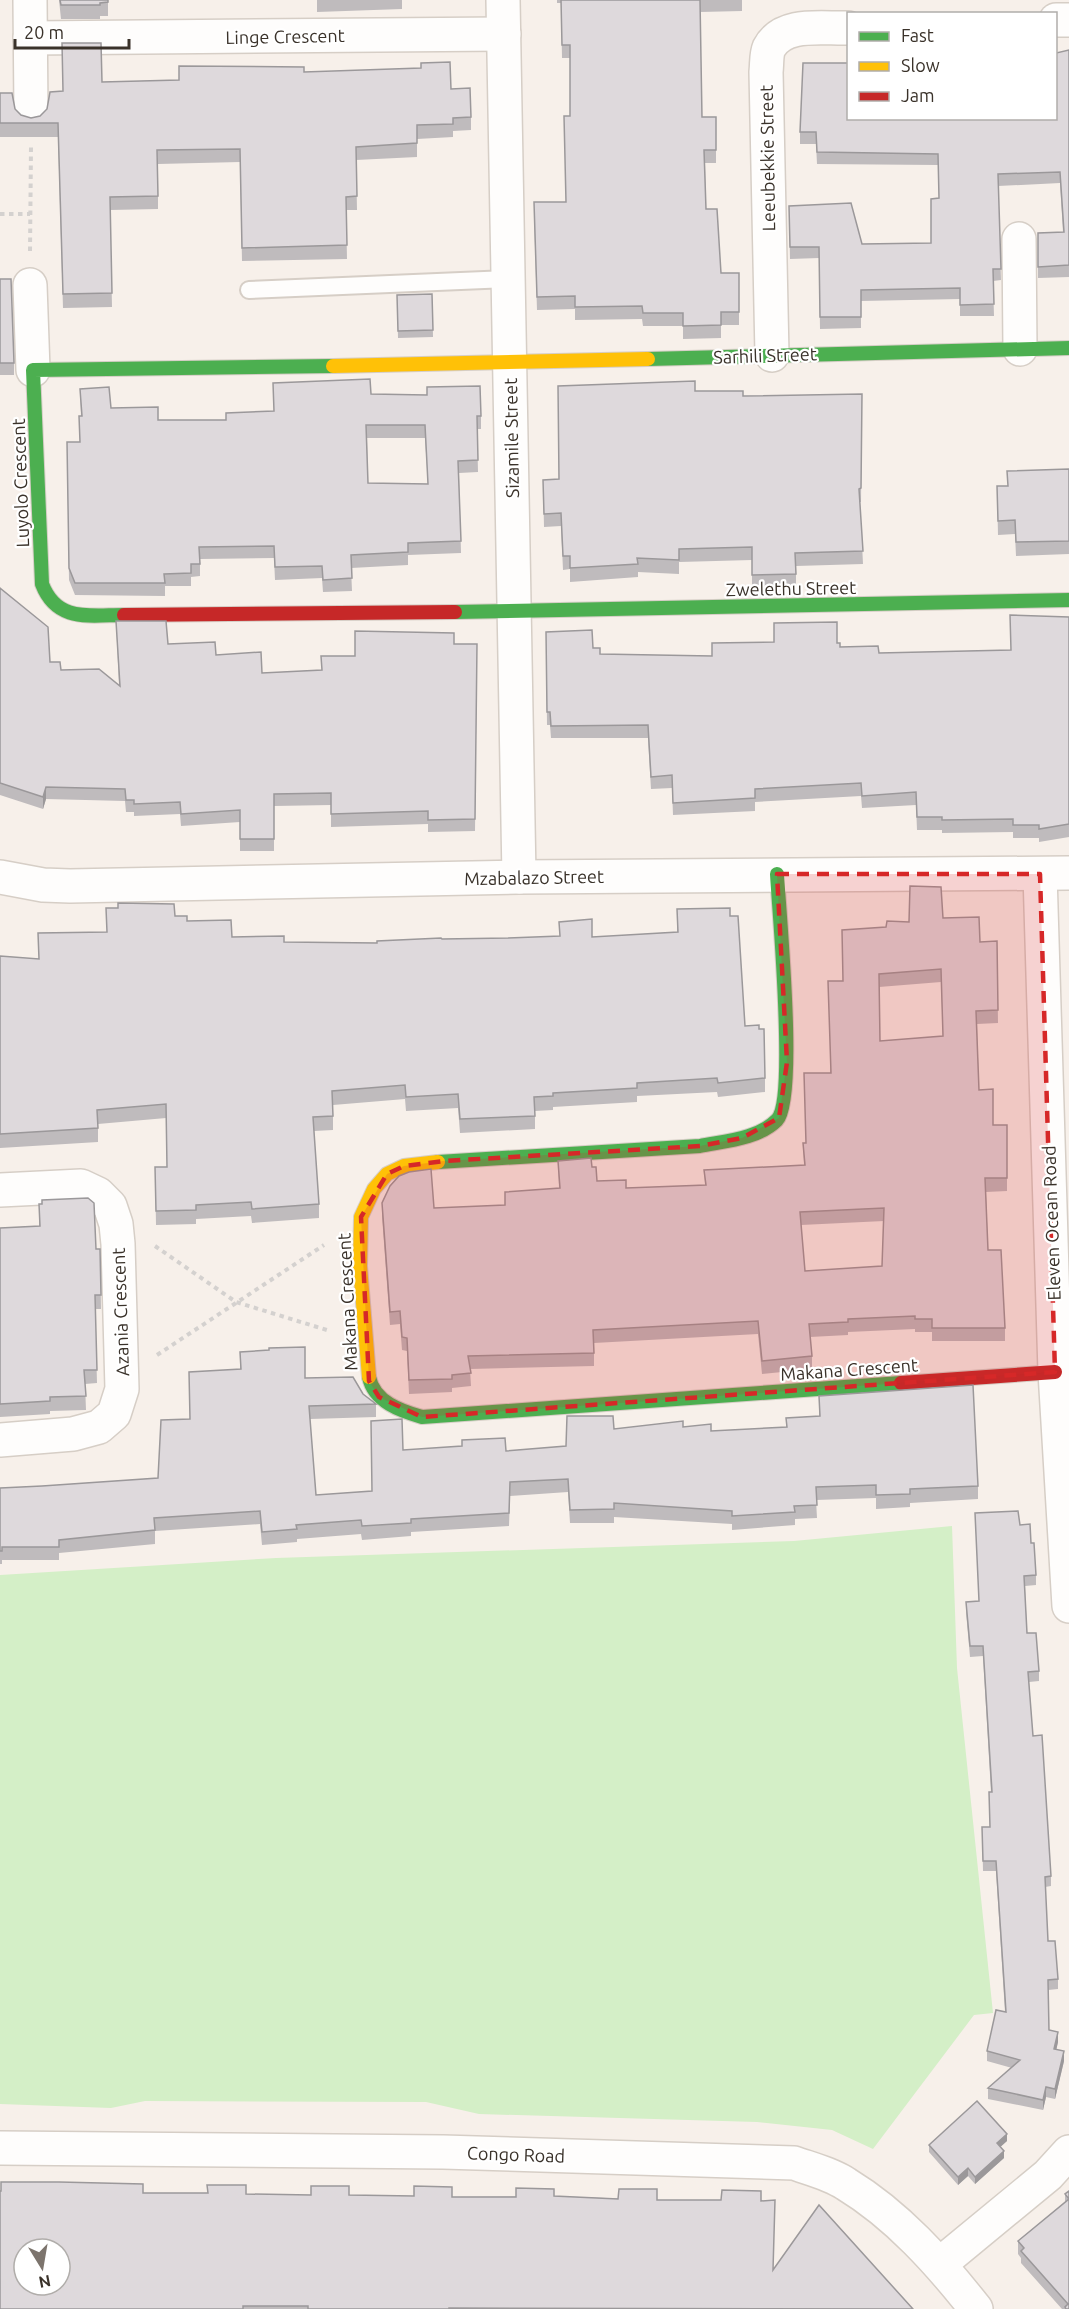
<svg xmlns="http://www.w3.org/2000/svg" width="1069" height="2309" viewBox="0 0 1069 2309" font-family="Ubuntu,sans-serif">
<rect width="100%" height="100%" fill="#f7f0ea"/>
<path fill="#d4efc7" d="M952,1526L957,1668L993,2013L974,2015L873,2149L832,2130L757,2122L479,2114L426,2102L145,2101L111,2108L0,2104V1575L276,1558L794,1541Z"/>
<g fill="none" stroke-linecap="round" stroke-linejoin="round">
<g stroke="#d6cec6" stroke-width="20">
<path id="lane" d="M249,290L508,279"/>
</g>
<g stroke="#d6cec6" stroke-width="36">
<g id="street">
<path d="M30,0L31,113"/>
<path d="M503,0L519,877"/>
<path d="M1056,20H1069"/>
<path d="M30,38L504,34"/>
<path d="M1019,239L1020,349"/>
<path d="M30,285L33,370"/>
<path d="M772,355L766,72C767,64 766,55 769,48C783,21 823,29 848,28"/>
<path d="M1040,874L1055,1372L1069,1606"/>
<path d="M0,877L43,885L70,886L519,877L1069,873"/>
<path d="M0,1190L81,1186L98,1194L110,1206L116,1224L118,1244L122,1389L114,1414L99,1427L73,1434L0,1440"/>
<path d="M0,2148L443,2152L794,2163C811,2169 831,2174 846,2184C897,2215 939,2262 976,2309"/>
<path d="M940,2264L1048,2175L1069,2152"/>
</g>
</g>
<g stroke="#d6cec6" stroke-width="16">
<g id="fast">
<path d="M648,359L1069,348"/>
<path d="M455,612L1069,600"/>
<path d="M124,615C90,615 57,623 42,584L33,370L333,366"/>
<path d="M438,1162L700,1146C725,1141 758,1139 777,1120C797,1099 779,912 777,874"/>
<path d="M369,1377C374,1402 401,1411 422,1417L901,1383"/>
</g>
</g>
<g stroke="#d6cec6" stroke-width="16">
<g id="slow">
<path d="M333,366L648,359"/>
<path d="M369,1377L360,1266L361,1217L374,1189L387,1174L404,1166L438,1162"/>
</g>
</g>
<g stroke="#d6cec6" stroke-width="16">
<g id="jam">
<path d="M124,615L455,612"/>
<path d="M901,1383L1055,1372"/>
</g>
</g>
<g stroke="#d4d1cf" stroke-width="4" stroke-dasharray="4.5 4.5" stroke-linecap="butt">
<path d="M0,214H30"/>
<path d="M30,251L31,147"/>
<path d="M155,1246L236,1302L330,1331"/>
<path d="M157,1355L324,1245"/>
</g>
<use href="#lane" stroke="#fefdfc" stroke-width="16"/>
<use href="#street" stroke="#fefdfc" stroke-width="33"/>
<use href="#fast" stroke="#4caf50" stroke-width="14"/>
<use href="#slow" stroke="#ffc107" stroke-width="14"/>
<use href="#jam" stroke="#c62828" stroke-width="14"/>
</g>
<g fill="#bfbbbd" fill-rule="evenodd">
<path d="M59,0H108V16H100V19H61Z"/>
<path d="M317,0H402V9L317,12Z"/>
<path d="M557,0H742V11L700,12L702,117H716V163H705L706,209L721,273H739V325H721V338L683,339V326H643L642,319L575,320V309L537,310L534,215L566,202L570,116V58H562L561,3H557Z"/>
<path d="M1069,50V277L1038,278V233L1063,232L1060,183L998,186L1001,280L993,281L994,316H960V299L861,301V328L820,329L819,258L790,259L789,206L862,244L931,243L939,198L938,165L817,164L816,144H800V132L849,118Z"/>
<path d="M304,72L451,89L471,117V130L453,131V137L417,139V157L356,160L357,210H346L347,259L242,261L240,162L158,164V209L110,210L112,307L63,308L58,137H0V93L21,115L31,118L40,116L63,92L102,82L179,80Z"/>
<path d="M0,279L14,363V375H0Z"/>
<path d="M432,294L433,337L398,338L397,295Z"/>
<path d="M80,389L111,408L158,420H226L371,394L481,416V429H477L478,472L459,473L461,553L408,555V565L351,568L352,591L323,592L322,578L275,580L274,558L200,559V576L191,577V586H165V596L75,595L69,580L67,442H80L79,416H81ZM367,438H425L428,484L368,483Z"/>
<path d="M695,391L743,396L862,394L861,502H860L863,564L796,566V587L752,588V560L679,562V574L638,572V577L570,582V569L563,570L561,526L544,527L543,480L559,479Z"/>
<path d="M1069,469V554L1016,556L1015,534L998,535L997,486H1007Z"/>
<path d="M0,588L50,662L61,670L119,685L116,621L168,644L216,655L262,673L321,670L355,656L454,644H477L475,831L428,832V824L331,827V805L274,806V851H240V822L181,826L180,814L134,816V812H126L125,801L46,799L43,809L0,795Z"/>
<path d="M1069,617V837L1039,842V838H1013V832L942,833V830H917L916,805L862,808L861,796L755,802V811L673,815L672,788L651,789L648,738H551L550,725H547L546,632L593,648L600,654L712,656L837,643L840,647L879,653L1010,650Z"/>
<path d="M677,909L730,916L745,1026L765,1078V1092L718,1097L717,1092L637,1096V1102L553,1107V1110L535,1111V1129L460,1133L458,1108L406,1111L405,1099L333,1105V1130L314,1131L319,1204V1218L252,1223L251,1216L196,1219V1224L156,1225L155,1167H167L166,1118L98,1124V1142L0,1148V956L39,959L38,933L106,932L175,916L232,937L284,942L377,943L442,939L592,937L677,932Z"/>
<path d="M943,918L980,942L997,941L998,1023L977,1024L979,1090L993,1125H1007V1191L986,1192L988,1250L1005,1328V1341H932V1332H915V1329L848,1332V1335L810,1337L812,1356V1369L762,1374L758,1334L594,1343V1366L470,1369L471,1386L452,1388V1392L409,1394L407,1351L402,1350L400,1324L390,1325L382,1216V1203L434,1208L505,1205L559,1188L558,1161L592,1167L597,1181L626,1188L705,1185L704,1170L804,1165L803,1143H806L830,1073L843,981L886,927L909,922ZM941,982L943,1036L880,1041L879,987ZM884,1221L882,1266L805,1271L801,1225Z"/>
<path d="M39,1204L96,1249H100L101,1309H95L97,1383L85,1384L86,1410L50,1411V1414L0,1417V1228L39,1226Z"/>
<path d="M240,1352L305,1378L363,1394L376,1404V1417L310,1419L316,1495L372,1491L403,1450L506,1451L566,1446L614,1429L683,1427L711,1431L786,1427V1418L819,1416V1396L978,1486V1499L910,1503V1507L876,1509V1498L816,1500L817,1518L795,1519V1525L732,1530V1524L614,1517V1523H570L568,1492L510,1496L509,1526L411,1532V1536L362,1540L361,1534L297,1539V1542L262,1545L260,1524L155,1531V1544L59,1553V1560H2V1564H0V1488L42,1486L158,1478L189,1419L240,1369Z"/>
<path d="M975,1513L1020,1525L1031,1543L1036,1575V1585L1025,1586L1027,1633L1039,1671V1681L1029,1682L1033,1736L1051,1876V1886L1045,1887L1048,1941L1058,1979V1989L1048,1990L1049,2030L1058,2042L1056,2050L1064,2061L1055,2099L1046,2097L1043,2110L988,2099V2088L1012,2068L987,2061V2051L1005,2012L996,1871H983L982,1827H990L991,1792L983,1656L970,1657L966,1612V1602L979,1601Z"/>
<path d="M1007,2141L1000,2147L1004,2158L975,2184L968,2176L958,2185L929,2152V2145Z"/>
<path d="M1069,2191V2309H1062L1021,2263V2258L1018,2254V2241L1065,2202V2194Z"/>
<path d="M143,2193L452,2197L554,2196L657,2200L761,2201L773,2269L913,2309H0Z"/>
</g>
<g fill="#9b989a">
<path d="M46,787V799L43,809V797Z"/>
<path d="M1058,2032V2042L1054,2060V2049Z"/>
<path d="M1064,2051V2061L1055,2099V2089Z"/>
<path d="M1046,2087V2097L1043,2110V2100Z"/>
<path d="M1007,2134V2141L997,2150V2143Z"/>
<path d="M1004,2151V2158L975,2184V2177Z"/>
<path d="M968,2168V2176L958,2185V2177Z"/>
</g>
<g fill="#ded9dc" stroke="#9b989a" stroke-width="1.5" fill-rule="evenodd">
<path d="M60,0H108V2L100,3V5H61Z"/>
<path d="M561,0H700L702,117H716V150H704L706,209H717L721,273H739V312H721V325L683,326V313H643L642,306L575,307V296L537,297L534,202H566L564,116H570V45H562Z"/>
<path d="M62,43H101L102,82L179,80V66L304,67V72L421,68V63L450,62L451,89L470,88L471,117L453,118V124L417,125V143L356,147L357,196L346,197L347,245L242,248L240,149L157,150L158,196L110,197L112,293L63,294L58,123H0V93H12L15,109L21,115L31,118L40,116L47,109L50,92L63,91Z"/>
<path d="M1069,50V265L1038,267V233L1064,232L1060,172L998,174L1001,269H993L994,304L960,305V288L861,290V317H820L819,247H790L789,206L851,203L862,244L931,243V199L939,198L938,154L817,152L816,132H800L803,63H849V118H1056V53Z"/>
<path d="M0,279H11L14,363H0Z"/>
<path d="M432,294L433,330L398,331L397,295Z"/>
<path d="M370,379L371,394L427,395V387L480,386L481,416H477L478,460L458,461L461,541L408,543V552L351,555L352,578L323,580L322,566L275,567L274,546L199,547L200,564H191V573L164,574L165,583H75L69,568L67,442H80L79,416H82L80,389L109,387L111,408L158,407V420H226V413L274,411L273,383ZM366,425H425L428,484L368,483Z"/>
<path d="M695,381V391H743V396L862,394L861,488L859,489L863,551L795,553L796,574L752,575V547L679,549V560L637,558L638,564L570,568V556H563L561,513L544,514L543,480L559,479L558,386Z"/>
<path d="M1069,469V541L1016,542L1015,520L998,521L997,486H1008L1007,471Z"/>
<path d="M0,588L48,627L50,662H60L61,670L99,669L120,686L116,621H166L168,644L215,642L216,655L261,652L262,673L322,670L321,656H355V631L454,633V644H477L475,819L428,820V811L331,814V793L274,794V839H240V810L181,814L180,802L134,804V800H126L125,789L46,787L43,797L0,783Z"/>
<path d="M1010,615L1069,617V824L1039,829V825H1013V819L942,820V817H917L916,792L862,796L861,783L755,789V798L673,803L672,775L651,777L648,725L551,726L550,712H547L546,632L592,630L593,648H600V654L712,656V643L774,642V623L837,622V643H840V647L878,646L879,653L1011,650Z"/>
<path d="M910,886L941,887L943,918L979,917L980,942L997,941L998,1010L976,1011L979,1090L993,1089V1125H1007V1178H985L988,1250H1001L1005,1328H932V1319H915V1316L848,1319V1322L809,1324L812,1356L762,1361L758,1321L593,1330L594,1353L468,1356L471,1373L452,1375V1379L409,1380L407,1338L402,1337L400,1311L390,1312L382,1203L390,1186L399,1176L409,1172L431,1169L434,1208L505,1205V1192L560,1188L558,1161L591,1158L592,1167H596L597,1181L626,1180V1188L706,1185L704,1170L805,1165L803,1143H806L804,1073H831L828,981H843L842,930L886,927L887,921L909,922ZM941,969L943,1036L880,1041L879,974ZM884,1208L882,1266L805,1271L800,1212Z"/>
<path d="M118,903L174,904L175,916H187V921L231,920L232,937L284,936V942L377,943V941L441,938L442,939L508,938L560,936L559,922L592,919V937L678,932L677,909L730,908V916H738L745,1026L759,1025V1029H764L765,1078L718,1083L717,1078L637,1083V1088L553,1093V1096L534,1097L535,1116L460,1119L458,1094L406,1097L405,1085L332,1091L333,1116L313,1117L319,1204L252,1209L251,1202L196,1205V1210L156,1211L155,1167H167L166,1104L97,1110L98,1128L0,1134V956L39,959L38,933L107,932L106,908H118Z"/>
<path d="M88,1198L94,1203L96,1249H100L101,1295H95L97,1370H84L86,1396L50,1397V1401L0,1404V1228L40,1226L39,1204H42V1200Z"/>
<path d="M305,1347V1378L353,1377L363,1394L376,1404L309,1406L316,1495L372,1491L371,1421L402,1419L403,1450L462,1446V1440L505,1438L506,1451L566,1446L567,1416H613L614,1429L683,1421V1427L711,1424V1431L787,1427L786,1418L820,1416L819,1396L973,1385L978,1486L910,1489V1494L876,1495V1485L816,1487L817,1505L794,1506L795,1512L732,1516V1511L614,1503V1509L570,1510L568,1479L510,1482L509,1513L411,1519V1523L362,1526L361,1520L296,1525L297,1529L262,1532L260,1511L154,1518L155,1530L59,1540V1547H2V1551H0V1488L42,1486L158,1478L161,1420L190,1419L189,1372L241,1369L240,1352L269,1350V1348Z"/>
<path d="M1018,1511L1020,1525L1030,1524L1031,1543H1034L1036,1575L1024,1576L1027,1633H1036L1039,1671L1028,1672L1033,1736L1042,1735L1051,1876L1045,1877L1048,1941H1055L1058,1979L1048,1980L1049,2030L1058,2032L1054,2049L1064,2051L1055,2089L1046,2087L1043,2100L988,2088L1020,2060L987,2051L996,2010L1006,2012L996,1861H983L982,1827H990L989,1792H992L983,1646H970L966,1602L979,1601L975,1513Z"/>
<path d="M977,2101L1007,2134L997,2143L1004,2151L975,2177L968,2168L958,2177L929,2145Z"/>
<path d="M1,2182H59L143,2184V2193H208L207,2185H246V2194L311,2195V2186H349V2195L414,2196V2186L452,2187V2197H516V2188L554,2189V2196L618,2199L619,2189H657V2200H721L722,2190L761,2191V2201L775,2200L773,2270L819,2205L913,2309L449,2308V2309H308V2306H243V2309H0V2191H1ZM24,2249H60V2285H24Z"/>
<path d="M1069,2191V2199L1065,2194Z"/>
<path d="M1069,2199V2309H1066L1065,2307L1068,2304L1021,2251L1024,2248L1018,2241Z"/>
</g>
<path fill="#d62828" fill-opacity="0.2" stroke="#d62828" stroke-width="4.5" stroke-dasharray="12 8" stroke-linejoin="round" d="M777,874H1040L1055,1372L422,1417L379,1397L369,1381L361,1217L387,1174L404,1166L444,1161L700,1146L742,1138L779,1118L787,1062Z"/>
<g text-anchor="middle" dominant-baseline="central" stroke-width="4.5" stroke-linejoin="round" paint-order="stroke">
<g font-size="18" fill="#3a322a" stroke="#fff">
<text transform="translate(285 36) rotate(-1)">Linge Crescent</text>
<text transform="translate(767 158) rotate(-91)">Leeubekkie Street</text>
<text transform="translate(765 355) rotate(-2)">Sarhili Street</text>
<text transform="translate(511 438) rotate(-91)">Sizamile Street</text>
<text transform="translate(20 483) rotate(-92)">Luyolo Crescent</text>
<text transform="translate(791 588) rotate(-1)">Zwelethu Street</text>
<text transform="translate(534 877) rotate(-1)">Mzabalazo Street</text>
<text transform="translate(1051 1223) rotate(-92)">Eleven Ocean Road</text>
<text transform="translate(347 1302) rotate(-93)">Makana Crescent</text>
<text transform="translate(120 1312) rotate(-92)">Azania Crescent</text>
<text transform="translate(849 1369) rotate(-4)">Makana Crescent</text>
<text transform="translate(516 2154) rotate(2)">Congo Road</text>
</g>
</g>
<rect x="847" y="12" width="210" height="108" fill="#ffffff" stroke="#b0adaa" stroke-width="1.5"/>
<rect x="859" y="32" width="30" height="9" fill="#4caf50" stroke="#b0adaa" stroke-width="1.5"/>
<text x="901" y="42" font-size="18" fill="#3a322a">Fast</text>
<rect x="859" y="62" width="30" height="9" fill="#ffc107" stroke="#b0adaa" stroke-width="1.5"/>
<text x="901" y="72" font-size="18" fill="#3a322a">Slow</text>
<rect x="859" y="92" width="30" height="9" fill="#c62828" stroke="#b0adaa" stroke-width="1.5"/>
<text x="901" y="102" font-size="18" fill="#3a322a">Jam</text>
<g transform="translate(42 2267) rotate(169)"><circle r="28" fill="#ffffff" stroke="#b0adaa" stroke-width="1.5"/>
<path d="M0-4.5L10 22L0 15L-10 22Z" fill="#7c746d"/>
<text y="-9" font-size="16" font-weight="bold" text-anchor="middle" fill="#3a322a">N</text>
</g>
<path d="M15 39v9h114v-9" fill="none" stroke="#3a322a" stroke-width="3"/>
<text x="24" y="39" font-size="18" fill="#3a322a" stroke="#ffffff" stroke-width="4.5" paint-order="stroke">20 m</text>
</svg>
